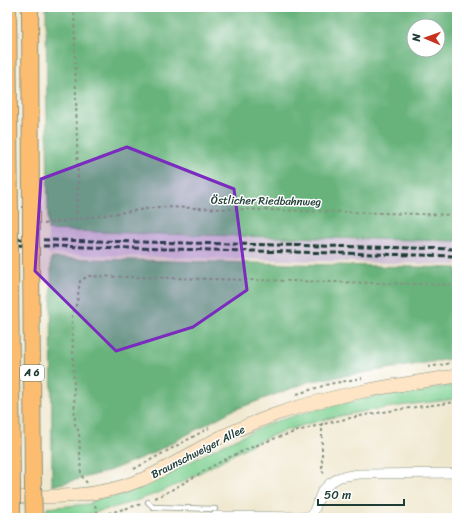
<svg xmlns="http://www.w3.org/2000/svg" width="464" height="525" font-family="Sriracha,sans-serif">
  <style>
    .industrial { fill: #ccbed3 }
    .green { fill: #7fd192; stroke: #4f8763 }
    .forest { fill: #67b37c; stroke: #437858; fill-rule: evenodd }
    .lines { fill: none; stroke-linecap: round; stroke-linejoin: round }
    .lane-casing { stroke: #879280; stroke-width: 6 }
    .street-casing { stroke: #879280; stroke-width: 10 }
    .secondary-casing { stroke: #879280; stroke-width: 14 }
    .highway-casing { stroke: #879280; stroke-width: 18 }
    .path { stroke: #879280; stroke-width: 2; stroke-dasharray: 3 3; stroke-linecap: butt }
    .lane { stroke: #fff; stroke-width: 4.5 }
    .street { stroke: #fff; stroke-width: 9 }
    .secondary { stroke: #fee5c5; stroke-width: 13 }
    .highway { stroke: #fcbd6f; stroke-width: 16 }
    .rail { stroke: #1f3d34; stroke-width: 3; stroke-dasharray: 6 3; stroke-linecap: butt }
    .highway-bridge-casing { stroke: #879280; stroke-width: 18; stroke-linecap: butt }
    .highway-bridge { stroke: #fcbd6f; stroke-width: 16 }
    .marked { fill: #7b2cbf; fill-opacity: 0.2; stroke: #7b2cbf; stroke-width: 3; stroke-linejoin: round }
    .labels { text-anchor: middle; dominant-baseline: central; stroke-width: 3; stroke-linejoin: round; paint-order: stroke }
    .shield { fill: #fff; stroke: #627771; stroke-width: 1 }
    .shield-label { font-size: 10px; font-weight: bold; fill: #1f3d34 }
    .street-label { font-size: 11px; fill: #1f3d34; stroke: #fff }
  </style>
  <rect width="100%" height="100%" fill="#fff"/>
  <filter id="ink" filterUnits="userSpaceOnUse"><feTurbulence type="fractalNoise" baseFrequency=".025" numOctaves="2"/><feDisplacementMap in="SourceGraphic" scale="8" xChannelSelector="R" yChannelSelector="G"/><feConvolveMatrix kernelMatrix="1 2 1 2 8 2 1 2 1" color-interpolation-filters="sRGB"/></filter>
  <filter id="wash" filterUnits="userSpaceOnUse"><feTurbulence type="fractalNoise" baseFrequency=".012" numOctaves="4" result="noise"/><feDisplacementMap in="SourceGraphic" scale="16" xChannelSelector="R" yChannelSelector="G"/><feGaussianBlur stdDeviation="0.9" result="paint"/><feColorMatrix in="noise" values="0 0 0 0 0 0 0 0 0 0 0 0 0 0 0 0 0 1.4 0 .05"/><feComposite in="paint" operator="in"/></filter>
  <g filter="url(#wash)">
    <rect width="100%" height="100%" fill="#efe7cd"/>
    <!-- industrial -->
    <polygon class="industrial" points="48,230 154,234 457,241 457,265 48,254"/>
    <!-- green -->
    <path class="green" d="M457,385v14c-61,7 -123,14 -181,35 -35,13 -66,35 -100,51 -29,14 -60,22 -91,30l-1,3h-38l1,-10 42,-4 8,-5 20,-3 24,-8 83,-44 50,-22 46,-14 65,-14z"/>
    <!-- forest -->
    <g class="forest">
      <path d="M46,7h411v234l-303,-7 -106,-4zM414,26h24v24h-24z"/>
      <polygon points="51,258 457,268 457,358 311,381 231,411 153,453 106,472 52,486"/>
    </g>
  </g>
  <g filter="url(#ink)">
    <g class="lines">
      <!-- lane casing -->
      <g class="lane-casing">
        <polyline id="lane" points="148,502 153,507 215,509"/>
      </g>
      <!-- street casing -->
      <g class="street-casing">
        <g id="street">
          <polyline points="215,516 311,517"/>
          <polyline points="311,518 322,491 330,483 340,477 359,474 457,473"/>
        </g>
      </g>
      <!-- secondary casing -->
      <g class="secondary-casing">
        <path id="secondary" d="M7,497c45,0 89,1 131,-16 29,-11 55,-30 83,-44 17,-8 35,-15 53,-22 59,-21 121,-30 183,-39"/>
      </g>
      <!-- highway casing -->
      <g class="highway-casing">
        <g id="highway">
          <polyline points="8,7 10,214"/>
          <polyline points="30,7 31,214"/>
          <polyline points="31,258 33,487"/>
          <polyline points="10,259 12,487"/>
        </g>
      </g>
      <!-- path -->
      <g class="path">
        <polyline points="74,7 78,186 76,220"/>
        <polyline points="44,224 159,207 457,215"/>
        <polyline points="428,367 457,362"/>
        <polyline points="297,394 329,384 362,378"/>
        <polyline points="322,423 322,470 325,475"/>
        <polyline points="134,469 209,428"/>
        <polyline points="87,483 81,475 79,432 75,424 72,317 77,302 80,281 88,276 457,285"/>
        <path d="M155,498c27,-12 51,-30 77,-42 72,-34 148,-45 225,-54"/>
        <polyline points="95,505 98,515"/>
        <polyline points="91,518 142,504"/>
      </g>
      <!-- lane -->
      <use href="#lane" class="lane"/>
      <!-- street -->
      <use href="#street" class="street"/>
      <!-- secondary -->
      <use href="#secondary" class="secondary"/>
      <!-- highway -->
      <use href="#highway" class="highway"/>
      <!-- rail -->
      <g class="rail">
        <polyline points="7,239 457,249"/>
        <polyline points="7,245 457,256"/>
      </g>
      <!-- highway-bridge casing -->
      <g class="highway-bridge-casing">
        <g id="highway-bridge">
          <polyline points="10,214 10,259"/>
          <polyline points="31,258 31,214"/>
          <polyline points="12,487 12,518"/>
          <polyline points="33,487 34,518"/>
        </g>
      </g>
      <!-- highway-bridge -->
      <use href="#highway-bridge" class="highway-bridge"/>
    </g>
  </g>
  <!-- marked area -->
  <path class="marked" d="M127,147l107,42 13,101 -54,37 -77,24 -81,-80 6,-92z"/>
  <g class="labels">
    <!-- shield labels -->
    <rect class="shield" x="20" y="365" width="24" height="16" rx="3"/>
    <g class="shield-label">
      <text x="32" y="373">A 6</text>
    </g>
    <!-- street labels -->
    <g class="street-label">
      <text transform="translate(266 201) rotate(1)">Östlicher Riedbahnweg</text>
      <text transform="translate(198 452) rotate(-27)">Braunschweiger Allee</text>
    </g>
  </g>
  <!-- margin -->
  <rect width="464" height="525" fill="none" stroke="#fff" stroke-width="24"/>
  <!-- north arrow -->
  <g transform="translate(426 38) rotate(272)"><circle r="19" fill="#ffffff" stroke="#a5b1ae"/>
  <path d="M0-3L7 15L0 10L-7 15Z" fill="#c8321e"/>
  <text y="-6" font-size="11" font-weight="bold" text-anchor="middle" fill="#1f3d34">N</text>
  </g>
  <!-- scale -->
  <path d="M318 499v6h86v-6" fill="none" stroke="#1f3d34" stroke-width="2"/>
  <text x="324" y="499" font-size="12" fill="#1f3d34" stroke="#ffffff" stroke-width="3" paint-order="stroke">50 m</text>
</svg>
